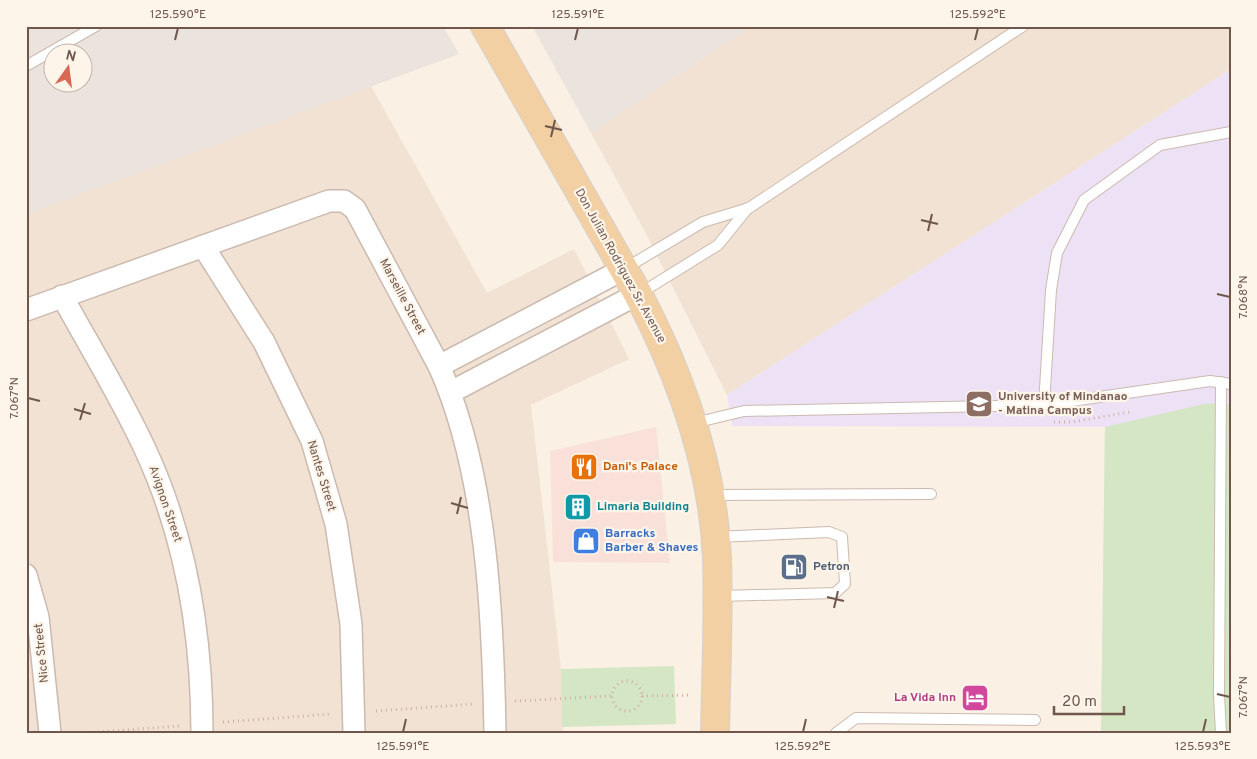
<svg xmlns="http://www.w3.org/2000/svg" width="1257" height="759" font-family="Overpass,sans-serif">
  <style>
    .residential { fill: #f1e2d3 }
    .commercial { fill: #f9e1d9 }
    .industrial { fill: #eae3de; fill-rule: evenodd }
    .education { fill: #ede1f6 }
    .green { fill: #d4e6c4 }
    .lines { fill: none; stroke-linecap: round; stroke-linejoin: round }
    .service-casing { stroke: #ccbaaf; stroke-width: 12 }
    .minor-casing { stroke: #ccbaaf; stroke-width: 24 }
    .primary-casing { stroke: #d7d0cd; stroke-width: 30 }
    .path { stroke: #d1b1a2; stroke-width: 3; stroke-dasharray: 1 4; stroke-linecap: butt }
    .service { stroke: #fff; stroke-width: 10 }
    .minor { stroke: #fff; stroke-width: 21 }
    .primary { stroke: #f2d0a3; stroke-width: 28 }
    .ticks { fill: none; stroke: #70574c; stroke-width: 2 }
    .labels { text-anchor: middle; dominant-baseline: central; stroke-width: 4.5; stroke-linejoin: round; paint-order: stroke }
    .street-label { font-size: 12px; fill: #70574c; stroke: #fdf4ea }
    .education-label { font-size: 12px; font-weight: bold; fill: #785e54; stroke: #fdf4ea; text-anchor: start }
    .food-label { font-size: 12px; font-weight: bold; fill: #c56008; stroke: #fdf4ea; text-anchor: start }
    .culture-label { font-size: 12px; font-weight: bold; fill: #0d838f; stroke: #fdf4ea; text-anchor: start }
    .shop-label { font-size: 12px; font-weight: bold; fill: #366cbe; stroke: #fdf4ea; text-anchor: start }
    .service-label { font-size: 12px; font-weight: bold; fill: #4e5e75; stroke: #fdf4ea; text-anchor: start }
    .hotel-label { font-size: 12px; font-weight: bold; fill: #b23c85; stroke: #fdf4ea; text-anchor: end }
    .neatline { fill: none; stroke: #70574c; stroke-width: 2 }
    .ticks-label { font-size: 12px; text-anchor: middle; fill: #70574c }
  </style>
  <rect width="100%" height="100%" fill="#faf0e4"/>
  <!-- residential -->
  <g class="residential">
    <polygon points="751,26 1231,26 1231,69 727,395 644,230 591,133"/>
    <polygon points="371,86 487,293 574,249 629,359 531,405 561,669 563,733 26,733 26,214"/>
  </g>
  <!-- commercial -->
  <polygon class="commercial" points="656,427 670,563 553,562 550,451"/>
  <!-- industrial -->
  <g class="industrial">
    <path d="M26,26h417l16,28 -433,160zM52,52h30v30h-30z"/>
    <polygon points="532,26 751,26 591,133"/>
  </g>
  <!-- education -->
  <polygon class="education" points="1231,69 1231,733 1101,733 1105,427 732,426 727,395"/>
  <!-- green -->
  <g class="green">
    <polygon points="1222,403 1231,405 1231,733 1101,733 1105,427 1204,404"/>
    <polygon points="674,666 676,724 562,727 561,669"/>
  </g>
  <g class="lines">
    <!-- service casing -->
    <g class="service-casing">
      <g id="service">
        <polyline points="26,66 96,26"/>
        <polyline points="624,269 703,222 749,208 1023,26"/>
        <polyline points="639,294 718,245 748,208"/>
        <polyline points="1221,382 1219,695 1221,733"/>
        <polyline points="1044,405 1051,290 1057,253 1084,200 1160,145 1231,132"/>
        <polyline points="694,423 744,411 1044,405 1210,381 1231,384"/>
        <polyline points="712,495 931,494"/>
        <polyline points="716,537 829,532 842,537 845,584 835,593 720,596"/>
        <polyline points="836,733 856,718 1035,720"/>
      </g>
    </g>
    <!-- minor casing -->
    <g class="minor-casing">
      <g id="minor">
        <polyline points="203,246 264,342 312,441 336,524 351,624 354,733"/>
        <path d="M62,296c28,51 59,101 83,153 41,88 57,187 57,284"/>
        <path d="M26,310l303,-109h15l11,8 84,157c48,107 54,250 56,367"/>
        <polyline points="439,366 624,269"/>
        <polyline points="451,392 638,294"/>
        <polyline points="26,575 38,617 50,733"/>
      </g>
    </g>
    <!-- primary casing -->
    <g class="primary-casing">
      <path id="primary" d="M485,26l153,268c43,82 75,170 79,264 2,58 -1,117 -2,175"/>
    </g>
    <!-- path -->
    <g class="path">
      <polyline points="1054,422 1072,422 1130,412"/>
      <circle cx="627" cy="696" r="15"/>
      <polyline points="642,696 692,695"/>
      <polyline points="515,701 611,696"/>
      <polyline points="376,711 474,704"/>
      <polyline points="223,722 332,714"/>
      <polyline points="83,733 180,726"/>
    </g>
    <!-- service -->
    <use href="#service" class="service"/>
    <!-- minor -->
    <use href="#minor" class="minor"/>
    <!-- primary -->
    <use href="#primary" class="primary"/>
  </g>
  <!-- ticks -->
  <path class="ticks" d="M175,40l3,-12M575,40l3,-12M975,40l3,-12M545,126l17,4M551,137l4,-17M921,220l17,4M928,231l4,-17M1217,294l13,3M28,398l12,3M74,409l17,5M80,420l5,-17M451,503l17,5M457,514l4,-17M827,597l17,4M834,608l4,-17M1217,694l13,3M403,732l3,-13M803,732l3,-13M1203,732l3,-13"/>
  <!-- icons -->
  <defs>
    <g id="university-square" transform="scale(1.4375)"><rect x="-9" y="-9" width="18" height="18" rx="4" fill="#8d6e63" stroke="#fdf4ea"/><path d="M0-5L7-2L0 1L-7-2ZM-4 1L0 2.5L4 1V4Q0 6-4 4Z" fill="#fff"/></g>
    <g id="restaurant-square" transform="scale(1.4375)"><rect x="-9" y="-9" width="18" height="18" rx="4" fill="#e8710a" stroke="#fdf4ea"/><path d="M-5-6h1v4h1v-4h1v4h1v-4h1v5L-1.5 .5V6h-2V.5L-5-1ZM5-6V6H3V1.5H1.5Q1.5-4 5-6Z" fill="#fff"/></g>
    <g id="building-square" transform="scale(1.4375)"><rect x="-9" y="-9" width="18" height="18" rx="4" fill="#0f9aa8" stroke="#fdf4ea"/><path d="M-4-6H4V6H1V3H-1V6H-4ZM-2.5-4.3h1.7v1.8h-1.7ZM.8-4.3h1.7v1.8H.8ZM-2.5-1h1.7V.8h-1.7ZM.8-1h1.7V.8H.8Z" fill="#fff"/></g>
    <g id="shop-square" transform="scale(1.4375)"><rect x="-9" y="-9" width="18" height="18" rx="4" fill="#3f7fe0" stroke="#fdf4ea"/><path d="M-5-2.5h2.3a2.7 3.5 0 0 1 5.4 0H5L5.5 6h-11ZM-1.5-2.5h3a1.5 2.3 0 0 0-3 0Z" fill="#fff"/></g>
    <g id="fuel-square" transform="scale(1.4375)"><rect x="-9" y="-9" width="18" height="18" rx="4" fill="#5c6f8a" stroke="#fdf4ea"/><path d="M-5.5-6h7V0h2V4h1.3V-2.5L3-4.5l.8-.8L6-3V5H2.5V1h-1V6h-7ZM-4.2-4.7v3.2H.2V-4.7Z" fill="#fff"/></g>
    <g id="hotel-square" transform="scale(1.4375)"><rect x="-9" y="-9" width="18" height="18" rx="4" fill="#d1479c" stroke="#fdf4ea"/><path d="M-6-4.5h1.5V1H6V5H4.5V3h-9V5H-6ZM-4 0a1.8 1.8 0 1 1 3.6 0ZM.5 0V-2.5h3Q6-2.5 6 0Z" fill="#fff"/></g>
  </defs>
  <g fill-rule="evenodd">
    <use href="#university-square" x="979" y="404"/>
    <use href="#restaurant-square" x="584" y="467"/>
    <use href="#building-square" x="578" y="507"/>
    <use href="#shop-square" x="586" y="541"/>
    <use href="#fuel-square" x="794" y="567"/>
    <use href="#hotel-square" x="975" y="698"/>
  </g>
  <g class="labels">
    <!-- street labels -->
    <g class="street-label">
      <text transform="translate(620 266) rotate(61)">Don Julian Rodriguez Sr. Avenue</text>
      <text transform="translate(402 297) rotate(62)">Marseille Street</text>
      <text transform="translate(321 476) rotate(73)">Nantes Street</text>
      <text transform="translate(165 504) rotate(71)">Avignon Street</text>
      <text transform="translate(42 653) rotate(-96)">Nice Street</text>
    </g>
    <!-- education labels -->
    <g class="education-label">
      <text x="998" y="397">University of Mindanao<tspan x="998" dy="14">- Matina Campus</tspan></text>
    </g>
    <!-- food labels -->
    <g class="food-label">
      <text x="603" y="467">Dani's Palace</text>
    </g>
    <!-- culture labels -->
    <g class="culture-label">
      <text x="597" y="507">Limaria Building</text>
    </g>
    <!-- shop labels -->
    <g class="shop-label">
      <text x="605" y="534">Barracks<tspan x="605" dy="14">Barber &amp; Shaves</tspan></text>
    </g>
    <!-- service labels -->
    <g class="service-label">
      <text x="813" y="567">Petron</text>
    </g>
    <!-- hotel labels -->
    <g class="hotel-label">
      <text x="956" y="698">La Vida Inn</text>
    </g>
  </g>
  <!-- border -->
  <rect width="1257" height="759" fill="none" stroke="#fdf4ea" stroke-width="55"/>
  <!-- north arrow -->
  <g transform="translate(68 68) rotate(14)"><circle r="24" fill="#fdf4ea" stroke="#c5b5ab"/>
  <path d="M0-4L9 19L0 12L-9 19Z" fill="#d86a55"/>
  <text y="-8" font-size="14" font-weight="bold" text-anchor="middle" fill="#70574c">N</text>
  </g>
  <!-- scale -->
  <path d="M1054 706v8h70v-8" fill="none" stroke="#70574c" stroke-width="2.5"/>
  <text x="1062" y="706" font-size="15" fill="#70574c" stroke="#fdf4ea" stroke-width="4" paint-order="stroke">20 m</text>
  <rect x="28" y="28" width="1202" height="704" class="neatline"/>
  <g class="ticks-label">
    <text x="178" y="18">125.590°E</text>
    <text x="578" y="18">125.591°E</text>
    <text x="978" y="18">125.592°E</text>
    <text transform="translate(1243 297) rotate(-90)" y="4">7.068°N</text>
    <text transform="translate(14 398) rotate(-90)" y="4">7.067°N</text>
    <text transform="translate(1243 697) rotate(-90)" y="4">7.067°N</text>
    <text x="403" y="750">125.591°E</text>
    <text x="803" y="750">125.592°E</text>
    <text x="1203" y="750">125.593°E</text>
  </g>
</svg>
